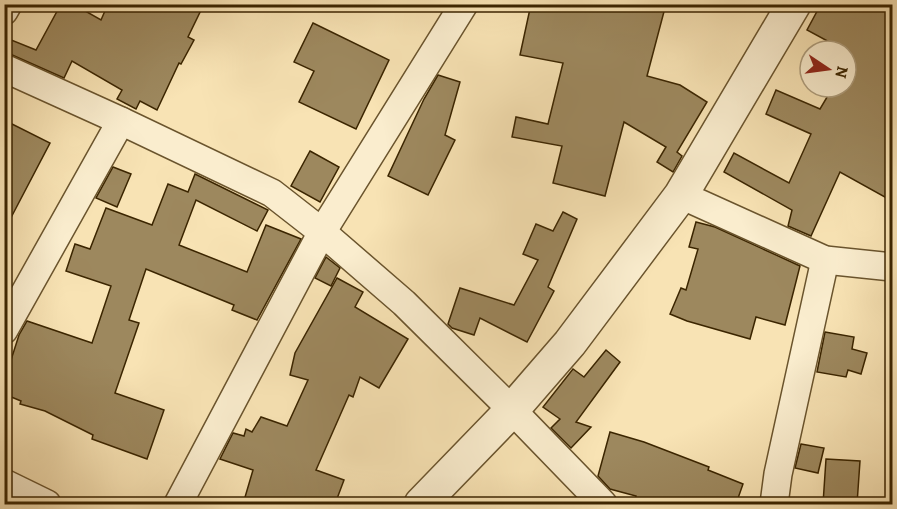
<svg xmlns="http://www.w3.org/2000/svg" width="897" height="509" font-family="Alegreya,serif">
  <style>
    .building { fill: #9d885e; stroke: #3b2500; stroke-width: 1.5 }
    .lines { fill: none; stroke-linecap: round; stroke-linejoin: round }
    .minor-casing { stroke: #6a542d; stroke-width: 30 }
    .tertiary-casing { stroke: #6a542d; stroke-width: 36 }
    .minor { stroke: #faedce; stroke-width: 27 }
    .tertiary { stroke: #faedce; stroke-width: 33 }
  </style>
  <rect width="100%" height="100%" fill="#f8e3b4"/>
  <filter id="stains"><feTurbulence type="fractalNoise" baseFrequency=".00333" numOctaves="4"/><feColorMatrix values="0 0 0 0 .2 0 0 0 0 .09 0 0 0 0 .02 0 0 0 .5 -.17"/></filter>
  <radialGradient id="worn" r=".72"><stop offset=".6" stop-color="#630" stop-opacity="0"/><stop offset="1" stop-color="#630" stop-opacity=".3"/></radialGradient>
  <!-- building -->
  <g class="building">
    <polygon points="61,4 73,4 101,20 108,4 204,4 188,37 194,40 181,64 179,63 157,110 140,101 136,109 117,99 122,90 72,61 64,78 10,54 4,53 4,37 36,50"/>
    <polygon points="531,4 666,4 647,76 680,85 707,102 677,152 682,156 673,172 657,162 666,147 624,122 605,196 553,183 562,146 512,137 516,117 548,124 563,63 520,55"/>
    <polygon points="821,4 892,4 892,201 840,172 811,236 788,226 792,210 724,172 734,153 789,183 811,134 766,114 776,90 820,109 833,87 846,87 846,51 807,30"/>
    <polygon points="313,23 389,60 356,129 299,102 314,71 294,62"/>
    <polygon points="438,75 460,82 445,135 455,140 428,195 388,176 424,99"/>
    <polygon points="4,120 50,143 4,231"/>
    <polygon points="310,151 339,167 320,202 291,186"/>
    <polygon points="113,167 131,174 117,207 96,198"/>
    <polygon points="195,174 268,210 257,231 196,200 179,245 247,272 266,225 301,239 257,320 232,310 234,305 146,269 129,320 139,323 115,393 164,410 147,459 92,439 93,435 45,411 20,404 21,401 4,394 4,357 11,360 19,335 27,321 92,343 111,286 66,271 75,244 90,249 106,208 152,225 168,184 188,192"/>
    <polygon points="563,212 577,219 548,287 554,291 527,342 480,318 474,335 452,328 448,324 460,288 514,305 538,260 523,254 536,224 553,231"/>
    <polygon points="696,222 715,227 800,266 785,325 756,317 750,339 687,321 670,314 681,288 686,290 698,249 689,247"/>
    <polygon points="326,257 340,268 331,286 315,278"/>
    <polygon points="337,278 363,292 355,307 408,339 379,388 360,377 353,397 349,395 316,470 344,480 335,504 243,504 253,470 220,459 233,433 244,436 246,429 252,432 261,417 287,426 308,380 290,375 295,353"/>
    <polygon points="825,332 854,337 852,349 867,353 861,374 848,370 846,377 817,372"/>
    <polygon points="606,350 620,362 576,422 591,427 571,448 551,428 560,419 543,407 573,369 584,377"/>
    <polygon points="610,432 644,442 709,467 708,470 743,484 736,504 634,504 636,496 610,489 598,476"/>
    <polygon points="801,444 824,448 818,473 795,468"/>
    <polygon points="826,459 860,461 857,504 823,504"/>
  </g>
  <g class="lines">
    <!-- minor casing -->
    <g class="minor-casing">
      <g id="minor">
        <polyline points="4,11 8,4"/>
        <polyline points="4,68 121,121 272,193 322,232 404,303 512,410 603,504"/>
        <polyline points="681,195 825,260 892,267"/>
        <polyline points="4,330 121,121"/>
        <polyline points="4,483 47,504"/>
        <polyline points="178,504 322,232 464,4"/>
        <polyline points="774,504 778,474 825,260"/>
      </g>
    </g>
    <!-- tertiary casing -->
    <g class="tertiary-casing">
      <polyline id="tertiary" points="421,504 512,410 570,343 681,195 794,4"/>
    </g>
    <!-- minor -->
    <use href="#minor" class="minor"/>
    <!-- tertiary -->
    <use href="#tertiary" class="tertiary"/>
  </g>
  <!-- margin -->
  <rect width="897" height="509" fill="none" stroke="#f8e3b4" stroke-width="24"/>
  <rect x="6" y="6" width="885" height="497" fill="none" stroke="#3b2500" stroke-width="3"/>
  <rect x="12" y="12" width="873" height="485" fill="none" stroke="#3b2500" stroke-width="1.5"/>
  <!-- north arrow -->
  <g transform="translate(828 69) rotate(103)"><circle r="28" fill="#faedce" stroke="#ae9d7c" stroke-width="1.5"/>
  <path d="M0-4.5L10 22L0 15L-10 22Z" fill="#8f2418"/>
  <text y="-9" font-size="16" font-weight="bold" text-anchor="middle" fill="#3b2500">N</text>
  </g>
  <rect width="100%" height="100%" filter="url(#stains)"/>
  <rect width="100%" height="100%" fill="url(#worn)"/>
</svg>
